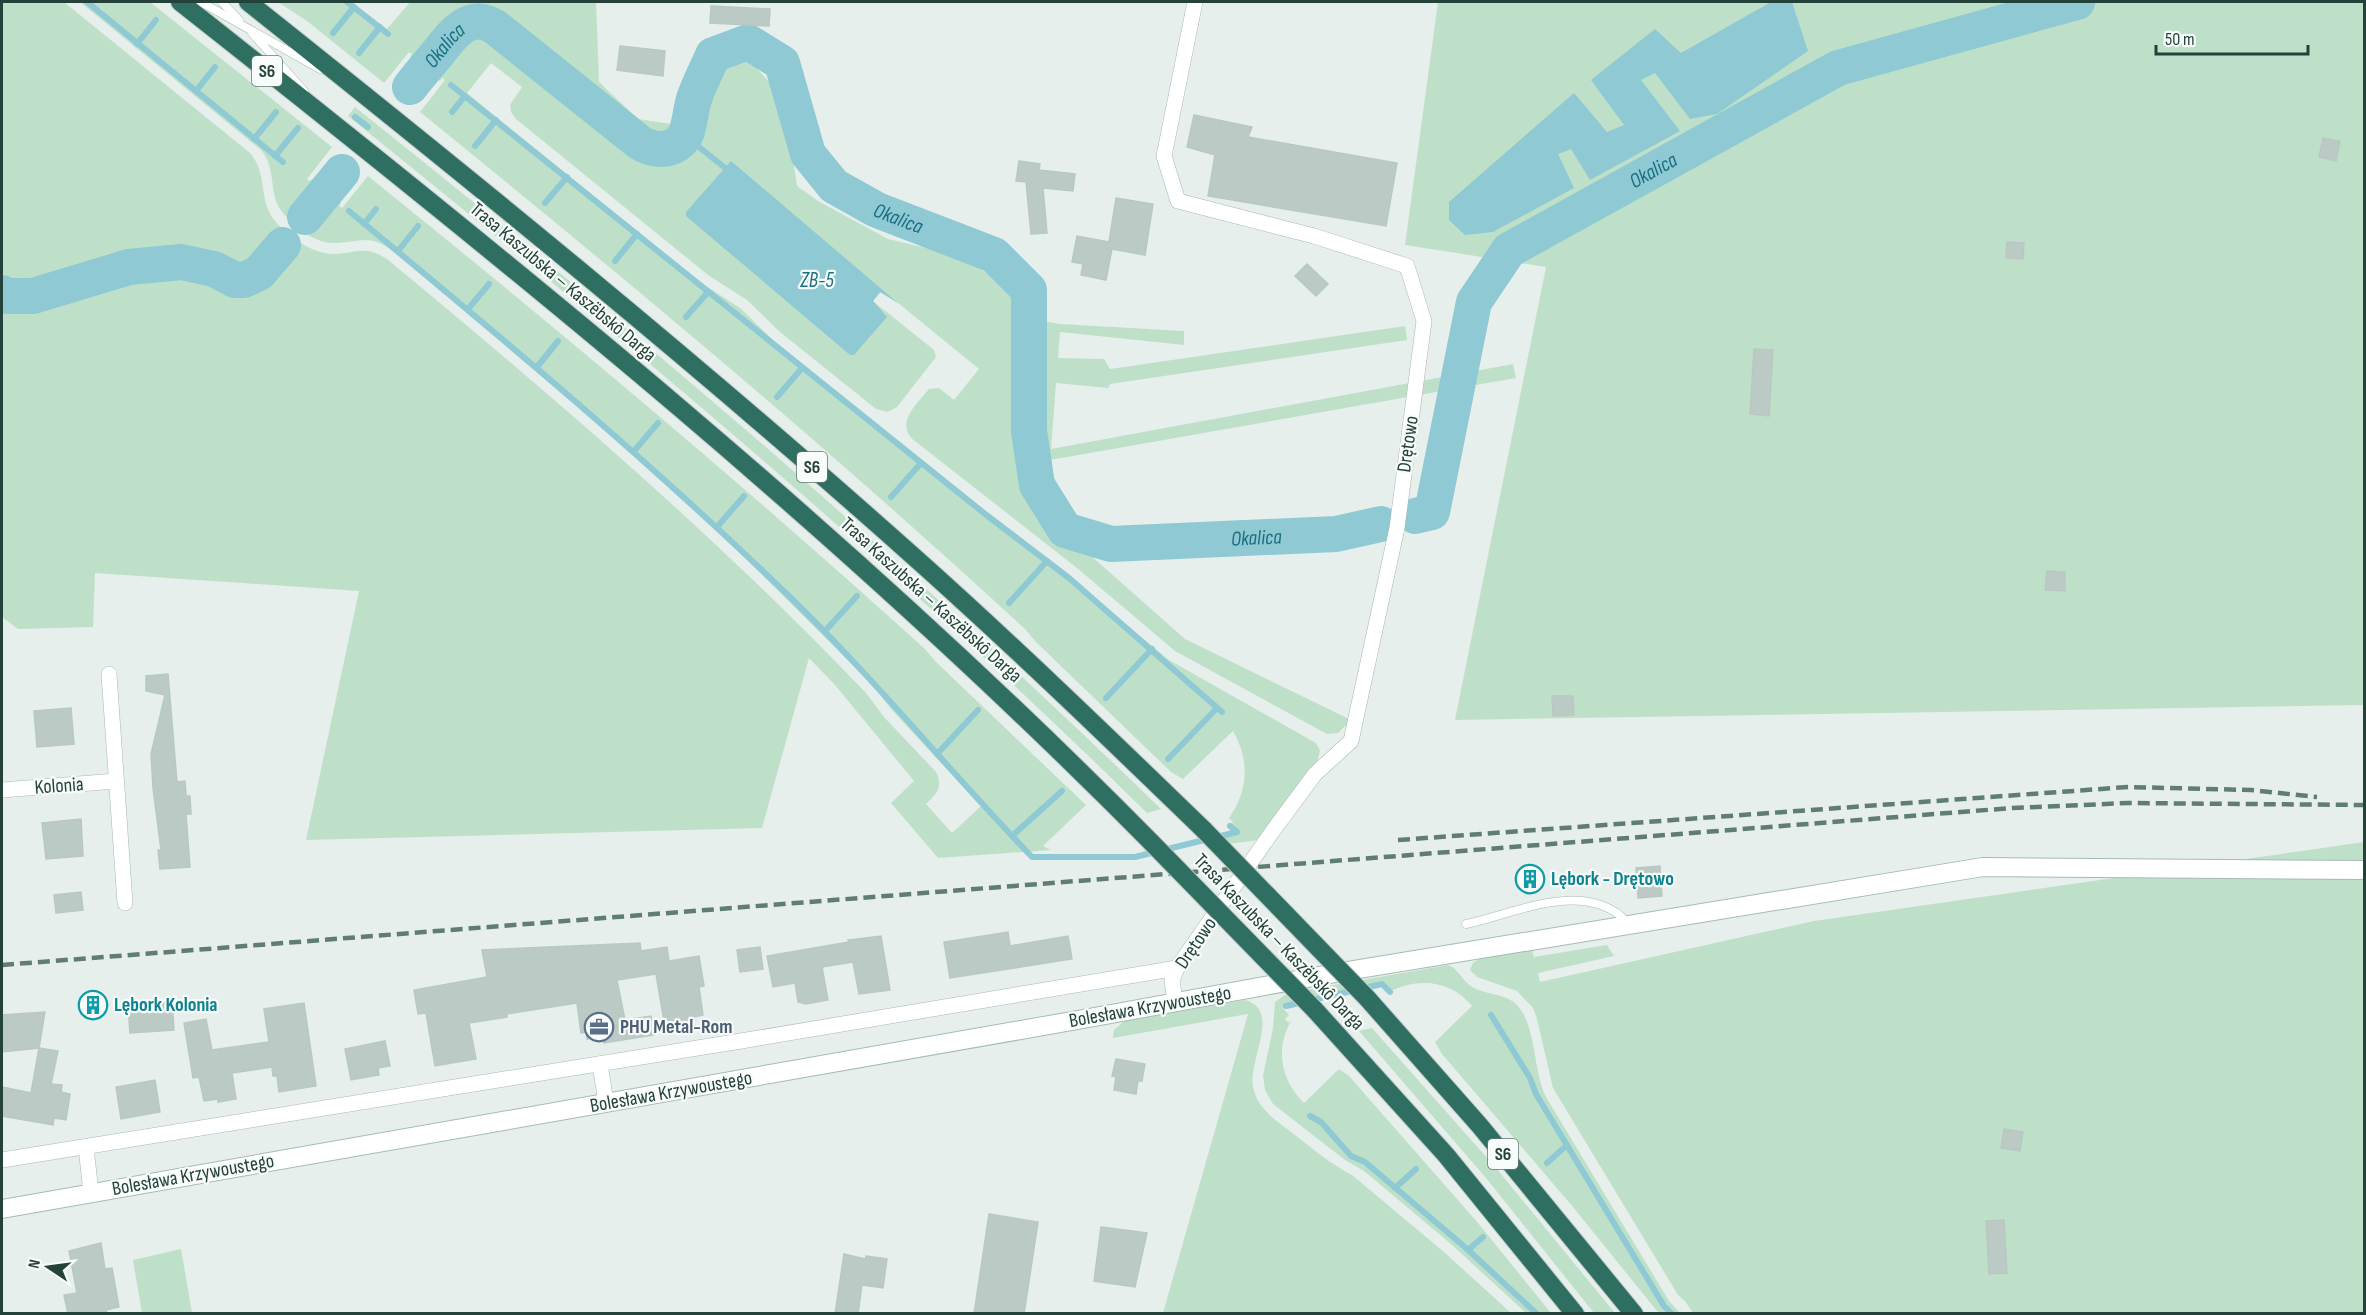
<svg xmlns="http://www.w3.org/2000/svg" width="2366" height="1315" font-family="'Sofia Sans Condensed',sans-serif">
  <style>
    .green { fill: #bfe0c8 }
    .water { fill: #8ec9d4 }
    .lines { fill: none; stroke-linecap: round; stroke-linejoin: round }
    .stream { stroke: #8ec9d4; stroke-width: 6 }
    .river { stroke: #8ec9d4; stroke-width: 36 }
    .building { fill: #bbcac4; stroke: #b8c9c2; stroke-width: 1.5 }
    .service-casing { stroke: #a8b8b2; stroke-width: 9 }
    .minor-casing { stroke: #a8b8b2; stroke-width: 16 }
    .secondary-casing { stroke: #a4bbb3; stroke-width: 20 }
    .motorway-casing { stroke: #c2cac8; stroke-width: 20 }
    .service { stroke: #fff; stroke-width: 8 }
    .minor { stroke: #fff; stroke-width: 15 }
    .secondary { stroke: #fff; stroke-width: 18 }
    .motorway { stroke: #2f6f62; stroke-width: 18 }
    .rail { stroke: #5f7d75; stroke-width: 4.5; stroke-dasharray: 12 6; stroke-linecap: butt }
    .motorway-bridge-casing { stroke: #c2cac8; stroke-width: 20; stroke-linecap: butt }
    .motorway-bridge { stroke: #2f6f62; stroke-width: 18 }
    .labels { text-anchor: middle; dominant-baseline: central; stroke-width: 4.5; stroke-linejoin: round; paint-order: stroke }
    .shield { fill: #f7fbf9; stroke: #637a73; stroke-width: 1.5 }
    .shield-label { font-size: 18px; font-weight: bold; fill: #24423a }
    .street-label { font-size: 20px; fill: #24423a; stroke: #f7fbf9 }
    .culture-label { font-size: 20px; font-weight: bold; fill: #0d838f; stroke: #f7fbf9; text-anchor: start }
    .service-label { font-size: 20px; font-weight: bold; fill: #4e5e75; stroke: #f7fbf9; text-anchor: start }
    .water-label { font-size: 21px; font-style: italic; fill: #1c6f80; stroke: #f7fbf9 }
  </style>
  <rect width="100%" height="100%" fill="#e6efeb"/>
  <!-- green -->
  <g class="green">
    <path d="M3,2h61l186,151c18,20 8,48 25,68 14,16 37,33 59,33 22,-1 31,-9 53,5 166,137 330,278 479,434l18,24 52,55c8,15 0,22 -10,32l26,29 29,-27 -91,-98 -19,-25 -142,-141 -142,-128 -193,-162c-26,-20 -34,-9 -61,-9 -19,0 -38,-16 -50,-30 -16,-18 -5,-43 -22,-63l-181,-148h70l182,145 -25,32 3,2 2,-2 7,6 13,-15 9,3 5,8 -13,16 8,6 -2,3 3,2 26,-32c190,153 376,309 557,473l10,12 151,144 -43,41 8,4 -113,8 -47,-55 23,-22 -79,-96 -26,-27 -47,170 -456,12 53,-249 -264,-18 -2,54 -75,2 -16,-12v-614z"/>
    <path d="M278,2h74l35,27 23,-27h186l3,80 39,37 40,6 7,-12 9,5 12,-24 25,-38 23,9 30,34 13,87 21,15 70,38 72,17 52,32 13,30 35,6 124,7v14l-124,-13 -2,26 46,1 6,10 295,-43 2,14 -297,44 -2,4 -52,-5 -5,66 462,-85 3,14 -466,82 -1,15 -15,-2 5,10 31,26 2,30 113,100 166,81 -13,13 -11,1 -152,-83 -98,-83 -166,-130c-14,-18 7,-35 18,-49l10,-1 15,12 25,-31 -81,-66 -17,-11 -8,9 61,49 2,7 -39,50 -9,5 -12,-3 -96,-77 -33,-32 -39,-25 -192,-156 -5,-7 -1,-7 12,-18 -31,-24 -24,30 233,189 40,26 35,34 216,173 79,61 14,13 85,71 147,83 4,7 -3,14 -57,76 -25,3 -51,1 50,-12 -4,-6 3,-4 -4,-4 -3,4c22,-28 25,-60 7,-91l-50,48 -12,-7 -135,-130 -11,-13c-195,-180 -399,-350 -605,-517l25,-32 -3,-2 -2,3 -8,-7 -12,15 -10,-2 -4,-9 13,-15 -9,-6 2,-3 -3,-2 -25,31 -77,-62z"/>
    <polygon points="1438,2 2364,2 2364,705 1455,720 1546,267 1405,245"/>
    <path d="M355,107c279,222 550,453 806,702l-14,4c-251,-248 -524,-475 -799,-697z"/>
    <polygon points="2364,842 2364,1313 1693,1313 1685,1301 1678,1295 1553,1088 1537,1019 1533,1008 1517,991 1477,977 1470,970 1473,963 1479,959 1532,950 1534,957 1607,945 1614,956 1538,973 1540,982 1814,921"/>
    <path d="M1448,965c11,4 14,16 24,22 12,7 28,6 40,14 25,16 20,69 34,96l123,204 11,12h-19l-4,-2 -84,-104 -131,-153 -7,-12 37,-36c-21,-26 -54,-29 -83,-14l-7,-7 -99,23 6,7 -4,4 4,4 3,-4c-17,29 -12,60 12,84l35,-34 10,7 129,147 73,90h-25l-75,-69 -87,-73 -19,-11 -72,-56 -8,-14 -2,-14 10,-48 2,-26 13,-9z"/>
    <path d="M1245,1000c37,10 3,60 8,87 2,9 6,17 13,24 8,9 19,16 29,24 18,14 36,29 57,40l92,77 67,61h-348l85,-299 -135,24 1,-8 10,-9z"/>
    <polygon points="1372,1028 1496,1168 1615,1313 1594,1313 1486,1178 1359,1031"/>
    <polygon points="181,1249 192,1313 142,1313 133,1260"/>
  </g>
  <!-- water -->
  <g class="water">
    <polygon points="1771,2 1792,2 1808,51 1717,114 1690,119 1655,73 1641,80 1680,131 1590,180 1571,149 1558,154 1574,188 1493,232 1465,235 1449,220 1449,202 1574,93 1607,132 1624,125 1591,80 1655,29 1681,53"/>
    <polygon points="731,161 898,303 880,292 873,301 887,317 854,355 850,355 686,216 686,212"/>
  </g>
  <g class="lines">
    <!-- stream -->
    <g class="stream">
      <polyline points="87,2 283,162"/>
      <polyline points="347,2 388,34"/>
      <polyline points="333,33 354,7"/>
      <polyline points="137,44 156,20"/>
      <polyline points="359,53 380,27"/>
      <polyline points="451,85 985,514 1069,578 1222,712"/>
      <polyline points="196,91 215,67"/>
      <polyline points="452,112 465,96"/>
      <polyline points="355,117 368,127"/>
      <polyline points="684,135 724,167"/>
      <polyline points="254,139 276,112"/>
      <polyline points="475,146 496,120"/>
      <polyline points="275,156 298,128"/>
      <polyline points="545,203 567,177"/>
      <path d="M349,211c153,127 306,254 448,393 82,80 155,170 235,253h103l102,-25 -7,-6"/>
      <polyline points="364,224 376,209"/>
      <polyline points="398,251 418,226"/>
      <polyline points="615,261 637,234"/>
      <polyline points="468,309 489,284"/>
      <polyline points="686,317 708,292"/>
      <polyline points="537,367 558,341"/>
      <polyline points="777,397 802,368"/>
      <polyline points="634,451 658,423"/>
      <polyline points="891,497 921,463"/>
      <polyline points="717,527 744,496"/>
      <polyline points="1009,603 1047,561"/>
      <polyline points="825,631 857,596"/>
      <polyline points="1106,698 1152,649"/>
      <polyline points="937,754 978,710"/>
      <polyline points="1168,759 1217,708"/>
      <polyline points="1012,836 1062,791"/>
      <polyline points="1286,1006 1382,984 1390,992"/>
      <polyline points="1491,1015 1530,1078 1536,1094 1664,1306 1672,1314"/>
      <polyline points="1310,1116 1321,1122 1351,1156 1365,1162 1466,1248 1537,1314"/>
      <polyline points="1547,1163 1567,1145"/>
      <polyline points="1395,1188 1416,1169"/>
      <polyline points="1468,1250 1483,1237"/>
    </g>
    <!-- river -->
    <g class="river">
      <path id="s1" d="M410,87c9,-12 19,-23 28,-34 15,-19 31,-42 57,-26l144,115c16,11 40,10 48,-11 3,-10 4,-22 7,-32 5,-15 13,-30 19,-44l35,-13 34,21 26,91 26,32 43,24 117,45 35,35v141l8,54 28,45 46,14 225,-10 45,-10"/>
      <polyline points="305,217 342,172"/>
      <polyline points="2,293 7,296 33,296 129,267 181,262 214,269 235,280 244,280 259,273 283,245"/>
      <path id="s2" d="M1415,516l17,-4 42,-210 35,-52 329,-182 239,-66"/>
    </g>
  </g>
  <!-- building -->
  <g class="building">
    <polygon points="711,6 770,9 769,26 710,23"/>
    <polygon points="620,46 665,51 663,76 617,70"/>
    <polygon points="1194,115 1252,127 1248,137 1397,163 1386,226 1208,196 1215,155 1187,147"/>
    <polygon points="2323,138 2340,141 2336,161 2319,157"/>
    <polygon points="1019,161 1040,164 1039,170 1075,174 1073,191 1043,188 1047,233 1031,234 1026,182 1016,181"/>
    <polygon points="1116,198 1153,204 1145,255 1112,249 1106,280 1081,275 1083,264 1072,262 1077,236 1109,242"/>
    <polygon points="2007,242 2024,243 2023,259 2006,258"/>
    <polygon points="1307,264 1328,284 1316,296 1295,276"/>
    <polygon points="1754,349 1773,350 1769,416 1750,414"/>
    <polygon points="2047,571 2065,572 2065,591 2045,590"/>
    <polygon points="168,674 177,782 185,781 186,796 190,796 191,814 186,814 190,867 160,869 158,850 161,850 153,788 151,754 165,695 146,691 146,676"/>
    <polygon points="1552,696 1573,696 1574,715 1553,716"/>
    <polygon points="71,708 74,744 37,747 34,711"/>
    <polygon points="81,819 83,856 46,859 42,823"/>
    <polygon points="1660,866 1662,896 1638,898 1636,868"/>
    <polygon points="1539,868 1540,884 1521,885 1520,869"/>
    <polygon points="81,892 83,910 56,913 54,895"/>
    <polygon points="1008,932 1010,946 1068,936 1072,959 950,978 944,942"/>
    <polygon points="881,936 890,990 859,994 853,962 822,967 828,1000 806,1004 798,1002 795,983 773,987 767,956 849,942 848,940"/>
    <polygon points="640,943 641,951 667,947 669,961 699,956 704,986 699,987 703,1015 690,1018 691,1023 665,1027 656,974 617,980 625,1020 651,1016 654,1035 604,1043 603,1036 587,1039 586,1032 581,1033 577,1003 507,1014 507,1017 469,1023 476,1059 435,1066 426,1013 418,1014 414,990 487,977 482,950"/>
    <polygon points="760,947 763,969 740,972 737,950"/>
    <polygon points="86,996 103,999 100,1015 83,1012"/>
    <polygon points="172,1001 174,1030 130,1033 128,1004"/>
    <polygon points="304,1003 316,1086 279,1092 277,1076 273,1076 272,1067 232,1073 236,1099 218,1102 218,1099 204,1101 199,1077 193,1078 184,1023 206,1019 212,1050 269,1042 264,1009"/>
    <polygon points="45,1012 39,1048 2,1052 2,1015"/>
    <polygon points="385,1041 390,1066 378,1068 379,1075 351,1080 345,1049"/>
    <polygon points="39,1048 58,1051 51,1084 62,1085 61,1092 70,1094 66,1120 54,1118 53,1125 2,1116 2,1087 31,1093"/>
    <polygon points="1116,1059 1145,1064 1142,1081 1138,1081 1136,1094 1114,1090 1116,1077 1112,1076"/>
    <polygon points="155,1080 160,1112 121,1119 116,1087"/>
    <polygon points="2004,1129 2023,1132 2020,1151 2001,1148"/>
    <polygon points="989,1214 1038,1222 1024,1314 974,1314"/>
    <polygon points="2004,1220 2007,1273 1989,1274 1986,1221"/>
    <polygon points="1101,1227 1147,1233 1135,1287 1094,1281"/>
    <polygon points="101,1243 105,1269 112,1268 119,1307 106,1310 107,1314 68,1314 64,1295 77,1293 69,1251"/>
    <polygon points="844,1254 865,1259 866,1256 887,1259 883,1288 862,1285 858,1314 835,1314"/>
  </g>
  <g class="lines">
    <!-- service casing -->
    <g class="service-casing">
      <g id="service">
        <polyline points="201,2 320,69"/>
        <polyline points="222,2 239,20"/>
        <polyline points="252,33 304,91"/>
        <path d="M1466,924c48,-10 112,-43 156,-7l2,10"/>
      </g>
    </g>
    <!-- minor casing -->
    <g class="minor-casing">
      <g id="minor">
        <polyline points="109,674 125,903"/>
        <polyline points="2,790 116,781"/>
        <polyline points="1175,1002 1172,980 1177,968 1272,832 1315,774 1351,741 1397,528 1424,321 1407,266 1314,236 1178,201 1164,156 1195,2"/>
        <polyline points="600,1064 606,1103"/>
        <polyline points="86,1147 91,1193"/>
        <polyline points="2,1160 741,1041 1177,968"/>
      </g>
    </g>
    <!-- secondary casing -->
    <g class="secondary-casing">
      <polyline id="secondary" points="2,1209 1089,1018 1341,972 1983,867 2364,870"/>
    </g>
    <!-- motorway casing -->
    <g class="motorway-casing">
      <g id="motorway">
        <path d="M180,2c336,265 670,535 971,840"/>
        <path d="M248,2c229,182 456,367 674,562 96,86 189,176 282,266"/>
        <polyline points="1367,998 1480,1126 1634,1314"/>
        <polyline points="1315,1010 1446,1155 1575,1314"/>
      </g>
    </g>
    <!-- service -->
    <use href="#service" class="service"/>
    <!-- minor -->
    <use href="#minor" class="minor"/>
    <!-- secondary -->
    <use href="#secondary" class="secondary"/>
    <!-- motorway -->
    <use href="#motorway" class="motorway"/>
    <!-- rail -->
    <g class="rail">
      <polyline points="1398,840 2128,787 2251,790 2317,797"/>
      <polyline points="2,965 2012,808 2128,803 2364,805"/>
    </g>
    <!-- motorway-bridge casing -->
    <g class="motorway-bridge-casing">
      <g id="motorway-bridge">
        <polyline points="1204,830 1367,998"/>
        <polyline points="1151,842 1315,1010"/>
      </g>
    </g>
    <!-- motorway-bridge -->
    <use href="#motorway-bridge" class="motorway-bridge"/>
  </g>
  <!-- icons -->
  <defs>
    <g id="building-ring" transform="scale(1.5)"><circle r="9.5" fill="#f7fbf9" stroke="#0f9aa8" stroke-width="1.5"/><path d="M-4-6H4V6H1V3H-1V6H-4ZM-2.5-4.3h1.7v1.8h-1.7ZM.8-4.3h1.7v1.8H.8ZM-2.5-1h1.7V.8h-1.7ZM.8-1h1.7V.8H.8Z" fill="#0f9aa8"/></g>
    <g id="office-ring" transform="scale(1.5)"><circle r="9.5" fill="#f7fbf9" stroke="#5c6f8a" stroke-width="1.5"/><path d="M-6-3h4V-5.5h4V-3h4V5H-6ZM-1-4.5V-3h2v-1.5ZM-6 0V1H6V0Z" fill="#5c6f8a"/></g>
  </defs>
  <g fill-rule="evenodd">
    <use href="#building-ring" x="1530" y="879"/>
    <use href="#building-ring" x="93" y="1005"/>
    <use href="#office-ring" x="599" y="1027"/>
  </g>
  <g class="labels">
    <!-- shield labels -->
    <g class="shield">
      <rect x="252" y="56" width="30" height="30" rx="4.5"/>
      <rect x="797" y="452" width="30" height="30" rx="4.5"/>
      <rect x="1488" y="1139" width="30" height="30" rx="4.5"/>
    </g>
    <g class="shield-label">
      <text x="267" y="71">S6</text>
      <text x="812" y="467">S6</text>
      <text x="1503" y="1154">S6</text>
    </g>
    <!-- street labels -->
    <g class="street-label">
      <text transform="translate(563 282) rotate(40)">Trasa Kaszubska – Kaszëbskô Darga</text>
      <text transform="translate(1408 444) rotate(-82)">Drętowo</text>
      <text transform="translate(931 600) rotate(42)">Trasa Kaszubska – Kaszëbskô Darga</text>
      <text transform="translate(59 786) rotate(-4)">Kolonia</text>
      <text transform="translate(1279 942) rotate(46)">Trasa Kaszubska – Kaszëbskô Darga</text>
      <text transform="translate(1196 943) rotate(-56)">Drętowo</text>
      <text transform="translate(1150 1007) rotate(-10)">Bolesława Krzywoustego</text>
      <text transform="translate(671 1092) rotate(-10)">Bolesława Krzywoustego</text>
      <text transform="translate(193 1175) rotate(-10)">Bolesława Krzywoustego</text>
    </g>
    <!-- culture labels -->
    <g class="culture-label">
      <text x="1551" y="879">Lębork - Drętowo</text>
      <text x="114" y="1005">Lębork Kolonia</text>
    </g>
    <!-- service labels -->
    <g class="service-label">
      <text x="620" y="1027">PHU Metal-Rom</text>
    </g>
    <!-- water labels -->
    <g class="water-label">
      <text stroke="none"><textPath href="#s1" startOffset="54">Okalica</textPath></text>
      <text stroke="none"><textPath href="#s2" startOffset="459">Okalica</textPath></text>
      <text stroke="none"><textPath href="#s1" startOffset="722">Okalica</textPath></text>
      <text x="817" y="280">ZB-5</text>
      <text stroke="none"><textPath href="#s1" startOffset="1316">Okalica</textPath></text>
    </g>
  </g>
  <!-- border -->
  <rect width="2366" height="1315" fill="none" stroke="#24423a" stroke-width="6"/>
  <!-- north arrow -->
  <g transform="translate(48 1267) rotate(283)" stroke="#f7fbf9" stroke-width="4.5" paint-order="stroke">
  <path d="M0-4.5L10 22L0 15L-10 22Z" fill="#24423a"/>
  <text y="-9" font-size="16" font-weight="bold" text-anchor="middle" fill="#24423a">N</text>
  </g>
  <!-- scale -->
  <path d="M2156 45v9h152v-9" fill="none" stroke="#24423a" stroke-width="3"/>
  <text x="2165" y="45" font-size="18" fill="#24423a" stroke="#f7fbf9" stroke-width="4.5" paint-order="stroke">50 m</text>
</svg>
